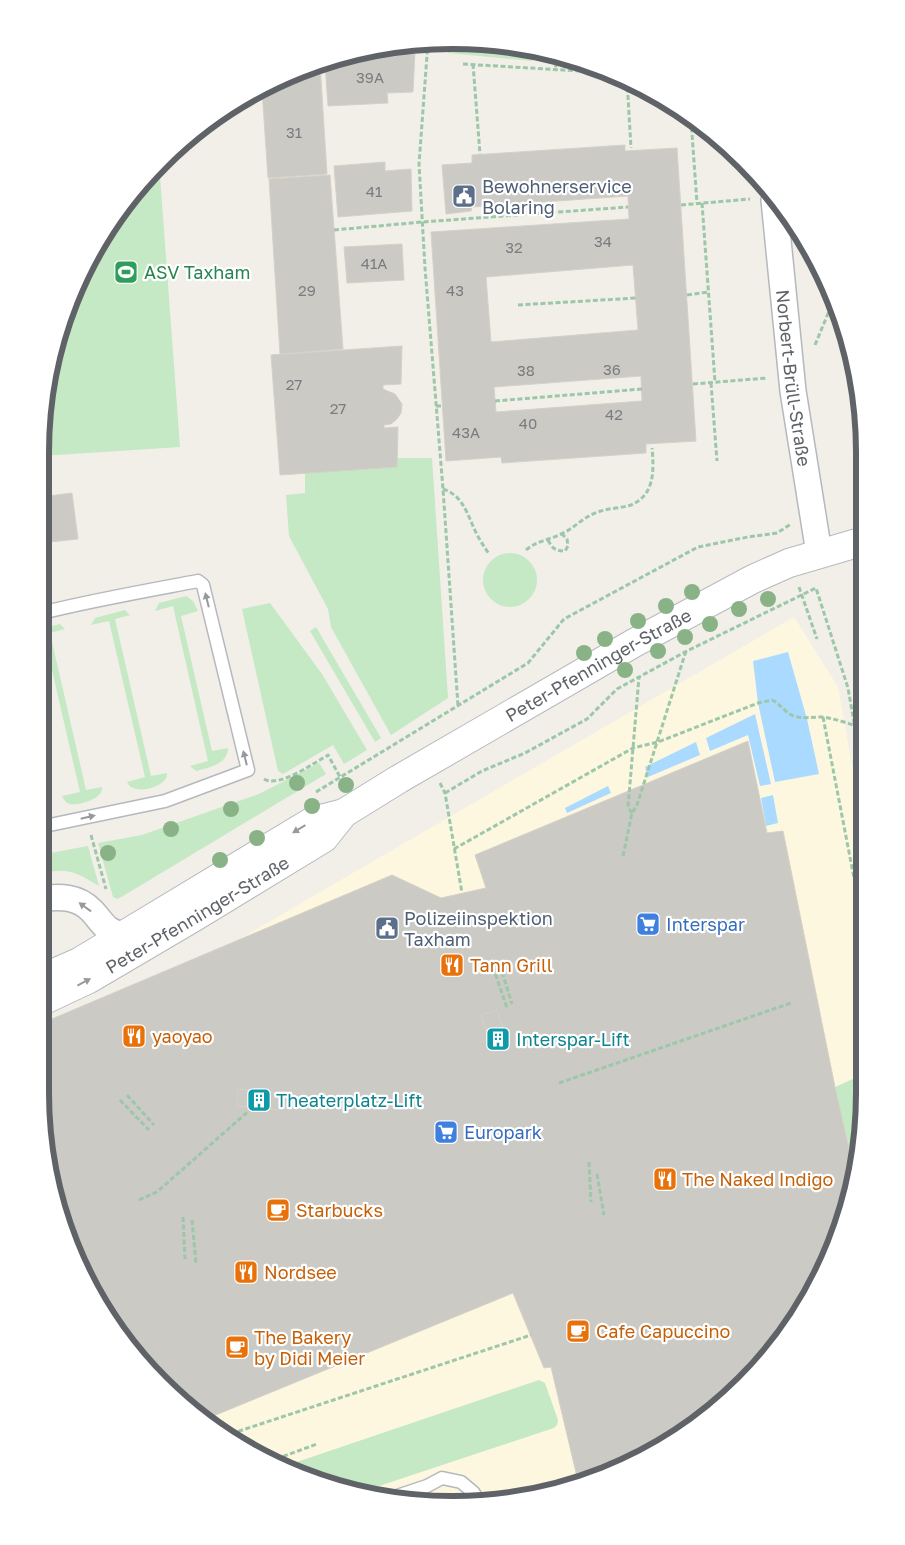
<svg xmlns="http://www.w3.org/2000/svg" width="905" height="1545" font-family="'Golos Text',sans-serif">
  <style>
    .commercial { fill: #fef7e0 }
    .green { fill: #c5e8c5 }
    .water { fill: #aadaff }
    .building { fill: #cccac5; stroke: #d6d1c6; fill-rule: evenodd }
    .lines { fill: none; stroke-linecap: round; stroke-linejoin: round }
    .lane-casing { stroke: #b5b8bc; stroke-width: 15 }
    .street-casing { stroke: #b5b8bc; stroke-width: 28 }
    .secondary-casing { stroke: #b6babf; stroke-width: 30 }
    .path { stroke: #9cc7a9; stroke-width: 3; stroke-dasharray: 5 2.5; stroke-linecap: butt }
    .lane { stroke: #fff; stroke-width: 12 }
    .street { stroke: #fff; stroke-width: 25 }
    .secondary { stroke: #fff; stroke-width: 28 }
    .tree { fill: #89b387 }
    .oneway { fill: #979a9d }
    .labels { text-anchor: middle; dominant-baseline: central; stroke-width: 4.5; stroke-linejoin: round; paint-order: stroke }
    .number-label { font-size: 15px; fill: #7a7d7f }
    .service-label { font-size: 18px; fill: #4e5e75; stroke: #fff; text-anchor: start }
    .leisure-label { font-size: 18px; fill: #27864d; stroke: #fff; text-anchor: start }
    .street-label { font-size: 18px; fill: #5f6368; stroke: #fff }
    .shop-label { font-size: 18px; fill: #366cbe; stroke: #fff; text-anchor: start }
    .food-label { font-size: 18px; fill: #c56008; stroke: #fff; text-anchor: start }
    .culture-label { font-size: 18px; fill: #0d838f; stroke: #fff; text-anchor: start }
    .rim { fill: none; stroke: #5f6368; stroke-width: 6 }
  </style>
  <rect width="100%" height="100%" fill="#f1efe8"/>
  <!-- commercial -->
  <polygon class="commercial" points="794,617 838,687 864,833 864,1120 843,1225 796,1321 704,1420 610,1474 479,1504 345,1491 223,1435 125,1343 62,1225 40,1092 40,1024 234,942"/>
  <!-- green -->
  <g class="green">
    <polygon points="449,40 533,48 545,52 541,57 532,61 448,53"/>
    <polygon points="159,163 180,447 41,456 41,425 62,320 109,224"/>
    <polygon points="397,458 432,458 448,698 391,735 331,627 328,609 289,536 286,495 305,493 305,473 396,467"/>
    <circle cx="510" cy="580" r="27"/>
    <path d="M186,596l7,5 5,10 -17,5 31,135 16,-3c0,16 -20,20 -32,23l-6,-5 18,-5 -35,-155 -18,5 4,-8z"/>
    <polygon points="270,603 322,674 367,750 344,764 333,745 283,774 278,771 242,609"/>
    <path d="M125,610l5,5 -15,4 36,157 16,-3c2,14 -34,24 -40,9l18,-5 -36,-156 -18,4 4,-7z"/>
    <path d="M60,624l5,5 -15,4 36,157 16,-3c2,12 -24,19 -32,17 -4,-1 -6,-4 -8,-8l18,-4 -36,-157h-3v-6z"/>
    <polygon points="316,627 381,738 375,742 310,631"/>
    <polygon points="319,763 326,774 123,896 117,899 113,897 98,843 142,835 259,794"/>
    <path d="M88,846l11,40c-24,-14 -31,-19 -59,-12v-19z"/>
    <polygon points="864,1074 864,1120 854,1171 835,1087"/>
    <polygon points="539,1380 545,1383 558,1420 557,1425 554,1428 361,1492 345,1491 288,1465"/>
  </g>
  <!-- water -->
  <g class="water">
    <polygon points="788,652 807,719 819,774 775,782 758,703 753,661"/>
    <polygon points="755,714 771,784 760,786 748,735 710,751 706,738"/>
    <polygon points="696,742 700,755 648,777 645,767"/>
    <polygon points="608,786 611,793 567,813 565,808"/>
    <polygon points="773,795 778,823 766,826 761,798"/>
  </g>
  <!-- building -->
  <g class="building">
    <polygon points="415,50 413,92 387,93 388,103 328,106 325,62 337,61 336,59 357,52"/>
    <polygon points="320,64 327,174 268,178 262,89 294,72"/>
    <path d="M625,145v6l52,-3 19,293 -50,3v9l-144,10 -1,-6 -55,4 -15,-229 198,-13 -1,-23 -156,11 -1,4 -25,3 -4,-49 30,-2v-8zM633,265l5,65 -147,12 -5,-65zM641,376l1,25 -146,11 -2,-25z"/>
    <polygon points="385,162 385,171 411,169 412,211 338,217 334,166"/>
    <polygon points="330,175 343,349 280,354 269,179"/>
    <polygon points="402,244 404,280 347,283 344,247"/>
    <polygon points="402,346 401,384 383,385 383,389 395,394 402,404 401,413 397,419 391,424 384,425 384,428 398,427 397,467 280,475 271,355"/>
    <polygon points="72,493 78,539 41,543 41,497"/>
    <polygon points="748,741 767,833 783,831 835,1087 854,1171 843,1225 796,1321 704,1420 610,1474 578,1481 551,1367 544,1368 513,1293 206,1419 125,1343 62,1225 40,1092 40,1024 392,875 441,898 486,888 475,855"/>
    <polygon points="497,1010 510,1047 493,1052 481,1015"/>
    <polygon points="238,1089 280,1093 279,1110 237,1106"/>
  </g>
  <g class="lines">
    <!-- lane casing -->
    <g class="lane-casing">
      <g id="lane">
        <path d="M40,827l125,-26 83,-31 -45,-185 -5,-4c-53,10 -105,19 -157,32"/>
        <polyline points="397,1496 427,1486 442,1478 461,1482 473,1492 481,1504"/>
      </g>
    </g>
    <!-- street casing -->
    <g class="street-casing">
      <g id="street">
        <path id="s1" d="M774,200l19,191 26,162"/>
        <path d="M40,899c19,-3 38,-3 52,12 12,13 12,19 30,24"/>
      </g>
    </g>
    <!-- secondary casing -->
    <g class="secondary-casing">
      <g id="secondary">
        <path id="s2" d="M40,979l39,-17 234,-141 31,-8 55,-34 235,-136 119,-64 36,-16 75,-22"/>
        <path id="s3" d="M40,1002l49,-23 107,-63 128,-78 20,-25"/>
      </g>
    </g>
    <!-- path -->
    <g class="path">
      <polyline points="428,42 419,164 425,268 443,489 458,706"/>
      <polyline points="555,55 556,70"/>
      <polyline points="463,64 613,73"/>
      <polyline points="473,64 480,154"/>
      <polyline points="627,80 631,148"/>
      <polyline points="691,120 697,203"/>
      <polyline points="702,203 715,382"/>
      <polyline points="681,205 750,199"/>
      <polyline points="334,230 422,222 628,207"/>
      <polyline points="687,295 708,292"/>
      <polyline points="518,305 636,298"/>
      <polyline points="815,345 834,299"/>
      <polyline points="711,383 717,461"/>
      <polyline points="693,384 767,378"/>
      <polyline points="495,401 642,389"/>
      <polyline points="436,406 442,406"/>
      <path d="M443,489c18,6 23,21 30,37 4,10 10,19 16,28"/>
      <path d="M548,540c4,8 7,11 17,11l3,-5 -1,-7 -5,-5"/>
      <path d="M526,550c10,-9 23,-10 35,-16 14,-6 24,-19 40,-23 9,-3 21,-3 30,-6 24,-10 23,-35 21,-57"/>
      <polyline points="799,587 817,639"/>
      <polyline points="823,717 864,930"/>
      <path d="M264,779c15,9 50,-16 64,-24l12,22"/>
      <polyline points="440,783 445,793 462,893"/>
      <polyline points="316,792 528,663 564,619 698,547 748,537 777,533 791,524"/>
      <polyline points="445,793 482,771 525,753 587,719 617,689 639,677 687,651 816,588 848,688 864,779"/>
      <polyline points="632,813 628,807 639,677"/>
      <polyline points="91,835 106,889"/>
      <path d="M454,849l179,-101 25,-6 100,-39 14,-3c9,4 13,13 22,16 10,3 18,1 28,1 11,1 32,8 42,12"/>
      <polyline points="623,856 632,813 637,805 686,651"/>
      <polyline points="500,965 512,1004"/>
      <polyline points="493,967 507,1008"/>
      <polyline points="559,1083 791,1003"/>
      <polyline points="127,1095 154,1125"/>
      <polyline points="120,1100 149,1130"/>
      <polyline points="589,1162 591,1202"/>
      <polyline points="597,1174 604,1215"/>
      <polyline points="139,1200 157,1192 252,1108"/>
      <polyline points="183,1217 185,1259"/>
      <polyline points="192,1220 196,1263"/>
      <polyline points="206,1419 207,1420"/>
      <polyline points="224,1436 531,1335"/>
      <polyline points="276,1459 317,1444"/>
    </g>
    <!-- lane -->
    <use href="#lane" class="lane"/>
    <!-- street -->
    <use href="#street" class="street"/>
    <!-- secondary -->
    <use href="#secondary" class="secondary"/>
  </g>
  <!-- trees -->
  <g class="tree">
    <circle cx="692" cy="592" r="8"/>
    <circle cx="768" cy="599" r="8"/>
    <circle cx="666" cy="606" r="8"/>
    <circle cx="739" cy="609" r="8"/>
    <circle cx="638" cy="621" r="8"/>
    <circle cx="710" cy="624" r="8"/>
    <circle cx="685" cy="637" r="8"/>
    <circle cx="605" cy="639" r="8"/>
    <circle cx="658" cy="651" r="8"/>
    <circle cx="584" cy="653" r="8"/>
    <circle cx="625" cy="670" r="8"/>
    <circle cx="297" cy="783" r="8"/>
    <circle cx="346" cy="785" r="8"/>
    <circle cx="312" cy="806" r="8"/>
    <circle cx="231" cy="809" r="8"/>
    <circle cx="171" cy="829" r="8"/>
    <circle cx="257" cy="838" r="8"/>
    <circle cx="108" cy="853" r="8"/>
    <circle cx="220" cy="860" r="8"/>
  </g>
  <!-- one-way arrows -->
  <defs><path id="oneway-solid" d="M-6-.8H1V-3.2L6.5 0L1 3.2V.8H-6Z" transform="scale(1.25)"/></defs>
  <g class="oneway">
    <use href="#oneway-solid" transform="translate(207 600) rotate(-104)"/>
    <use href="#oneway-solid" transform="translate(245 758) rotate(-104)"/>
    <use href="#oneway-solid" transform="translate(88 817) rotate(-13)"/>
    <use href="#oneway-solid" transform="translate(299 829) rotate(149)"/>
    <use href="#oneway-solid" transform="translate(85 907) rotate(-144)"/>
    <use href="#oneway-solid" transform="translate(84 982) rotate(-28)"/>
  </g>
  <!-- icons -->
  <defs>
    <g id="civic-square" transform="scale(1.25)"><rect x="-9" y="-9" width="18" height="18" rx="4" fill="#5c6f8a" stroke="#fff"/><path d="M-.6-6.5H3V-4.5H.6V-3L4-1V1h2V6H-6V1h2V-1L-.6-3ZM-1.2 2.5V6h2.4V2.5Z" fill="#fff"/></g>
    <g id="stadium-square" transform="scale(1.25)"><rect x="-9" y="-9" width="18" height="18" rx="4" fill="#2e9e5b" stroke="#fff"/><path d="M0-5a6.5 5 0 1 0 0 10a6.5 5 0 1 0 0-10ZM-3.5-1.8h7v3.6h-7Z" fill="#fff"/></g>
    <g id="supermarket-square" transform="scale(1.25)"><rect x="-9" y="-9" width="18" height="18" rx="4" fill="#3f7fe0" stroke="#fff"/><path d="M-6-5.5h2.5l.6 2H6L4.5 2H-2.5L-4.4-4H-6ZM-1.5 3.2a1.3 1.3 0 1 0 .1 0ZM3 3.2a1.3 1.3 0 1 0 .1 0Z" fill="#fff"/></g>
    <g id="restaurant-square" transform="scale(1.25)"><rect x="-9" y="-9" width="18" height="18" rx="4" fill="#e8710a" stroke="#fff"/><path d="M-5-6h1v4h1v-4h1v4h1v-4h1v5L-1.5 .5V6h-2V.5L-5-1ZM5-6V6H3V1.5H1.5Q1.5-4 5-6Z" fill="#fff"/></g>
    <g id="building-square" transform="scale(1.25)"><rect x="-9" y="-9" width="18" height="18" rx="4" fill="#0f9aa8" stroke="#fff"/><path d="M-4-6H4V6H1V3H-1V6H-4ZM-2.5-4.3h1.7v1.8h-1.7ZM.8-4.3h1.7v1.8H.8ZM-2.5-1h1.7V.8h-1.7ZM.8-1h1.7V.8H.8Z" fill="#fff"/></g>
    <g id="cafe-square" transform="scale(1.25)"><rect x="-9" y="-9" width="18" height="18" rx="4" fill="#e8710a" stroke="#fff"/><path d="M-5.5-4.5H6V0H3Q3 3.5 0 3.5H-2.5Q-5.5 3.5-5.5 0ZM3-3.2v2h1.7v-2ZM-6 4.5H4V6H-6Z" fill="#fff"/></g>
  </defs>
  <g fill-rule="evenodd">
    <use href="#civic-square" x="464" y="196"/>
    <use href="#stadium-square" x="126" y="272"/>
    <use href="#supermarket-square" x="648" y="924"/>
    <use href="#civic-square" x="387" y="928"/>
    <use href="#restaurant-square" x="452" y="965"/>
    <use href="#restaurant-square" x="134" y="1036"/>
    <use href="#building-square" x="498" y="1039"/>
    <use href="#building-square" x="259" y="1100"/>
    <use href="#supermarket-square" x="446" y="1132"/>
    <use href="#restaurant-square" x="665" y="1179"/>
    <use href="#cafe-square" x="278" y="1210"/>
    <use href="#restaurant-square" x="246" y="1272"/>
    <use href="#cafe-square" x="578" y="1331"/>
    <use href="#cafe-square" x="237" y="1347"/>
  </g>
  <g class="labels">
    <!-- number labels -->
    <g class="number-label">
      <text x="370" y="77">39A</text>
      <text x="294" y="132">31</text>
      <text x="374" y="191">41</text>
      <text x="603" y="241">34</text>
      <text x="514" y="247">32</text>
      <text x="374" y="263">41A</text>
      <text x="307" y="290">29</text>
      <text x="455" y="290">43</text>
      <text x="612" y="369">36</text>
      <text x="526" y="370">38</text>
      <text x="294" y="384">27</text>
      <text x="338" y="408">27</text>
      <text x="614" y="414">42</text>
      <text x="528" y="423">40</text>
      <text x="466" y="432">43A</text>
    </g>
    <!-- service labels -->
    <g class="service-label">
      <text x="482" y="186">Bewohnerservice<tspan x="482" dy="21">Bolaring</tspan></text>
      <text x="404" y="918">Polizeiinspektion<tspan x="404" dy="21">Taxham</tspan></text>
    </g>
    <!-- leisure labels -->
    <g class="leisure-label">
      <text x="144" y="272">ASV Taxham</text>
    </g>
    <!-- street labels -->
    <g class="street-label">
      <text stroke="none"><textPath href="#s1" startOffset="179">Norbert-Brüll-Straße</textPath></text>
      <text stroke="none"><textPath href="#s2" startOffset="642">Peter-Pfenninger-Straße</textPath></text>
      <text stroke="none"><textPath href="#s3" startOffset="180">Peter-Pfenninger-Straße</textPath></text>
    </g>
    <!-- shop labels -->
    <g class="shop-label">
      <text x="666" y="924">Interspar</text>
      <text x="464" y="1132">Europark</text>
    </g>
    <!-- food labels -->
    <g class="food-label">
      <text x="470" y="965">Tann Grill</text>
      <text x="152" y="1036">yaoyao</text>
      <text x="682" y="1179">The Naked Indigo</text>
      <text x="296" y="1210">Starbucks</text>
      <text x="264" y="1272">Nordsee</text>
      <text x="596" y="1331">Cafe Capuccino</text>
      <text x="254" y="1337">The Bakery<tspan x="254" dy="21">by Didi Meier</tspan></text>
    </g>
    <!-- culture labels -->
    <g class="culture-label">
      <text x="516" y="1039">Interspar-Lift</text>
      <text x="276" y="1100">Theaterplatz-Lift</text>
    </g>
  </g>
  <!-- crop -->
  <path d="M0 0H905V1545H0ZM452 49H453A403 403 0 0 1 856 452V1093A403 403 0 0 1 453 1496H452A403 403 0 0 1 49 1093V452A403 403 0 0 1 452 49Z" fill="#fff" fill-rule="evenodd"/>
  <path class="rim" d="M452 49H453A403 403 0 0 1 856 452V1093A403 403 0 0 1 453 1496H452A403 403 0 0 1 49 1093V452A403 403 0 0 1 452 49Z"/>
</svg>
